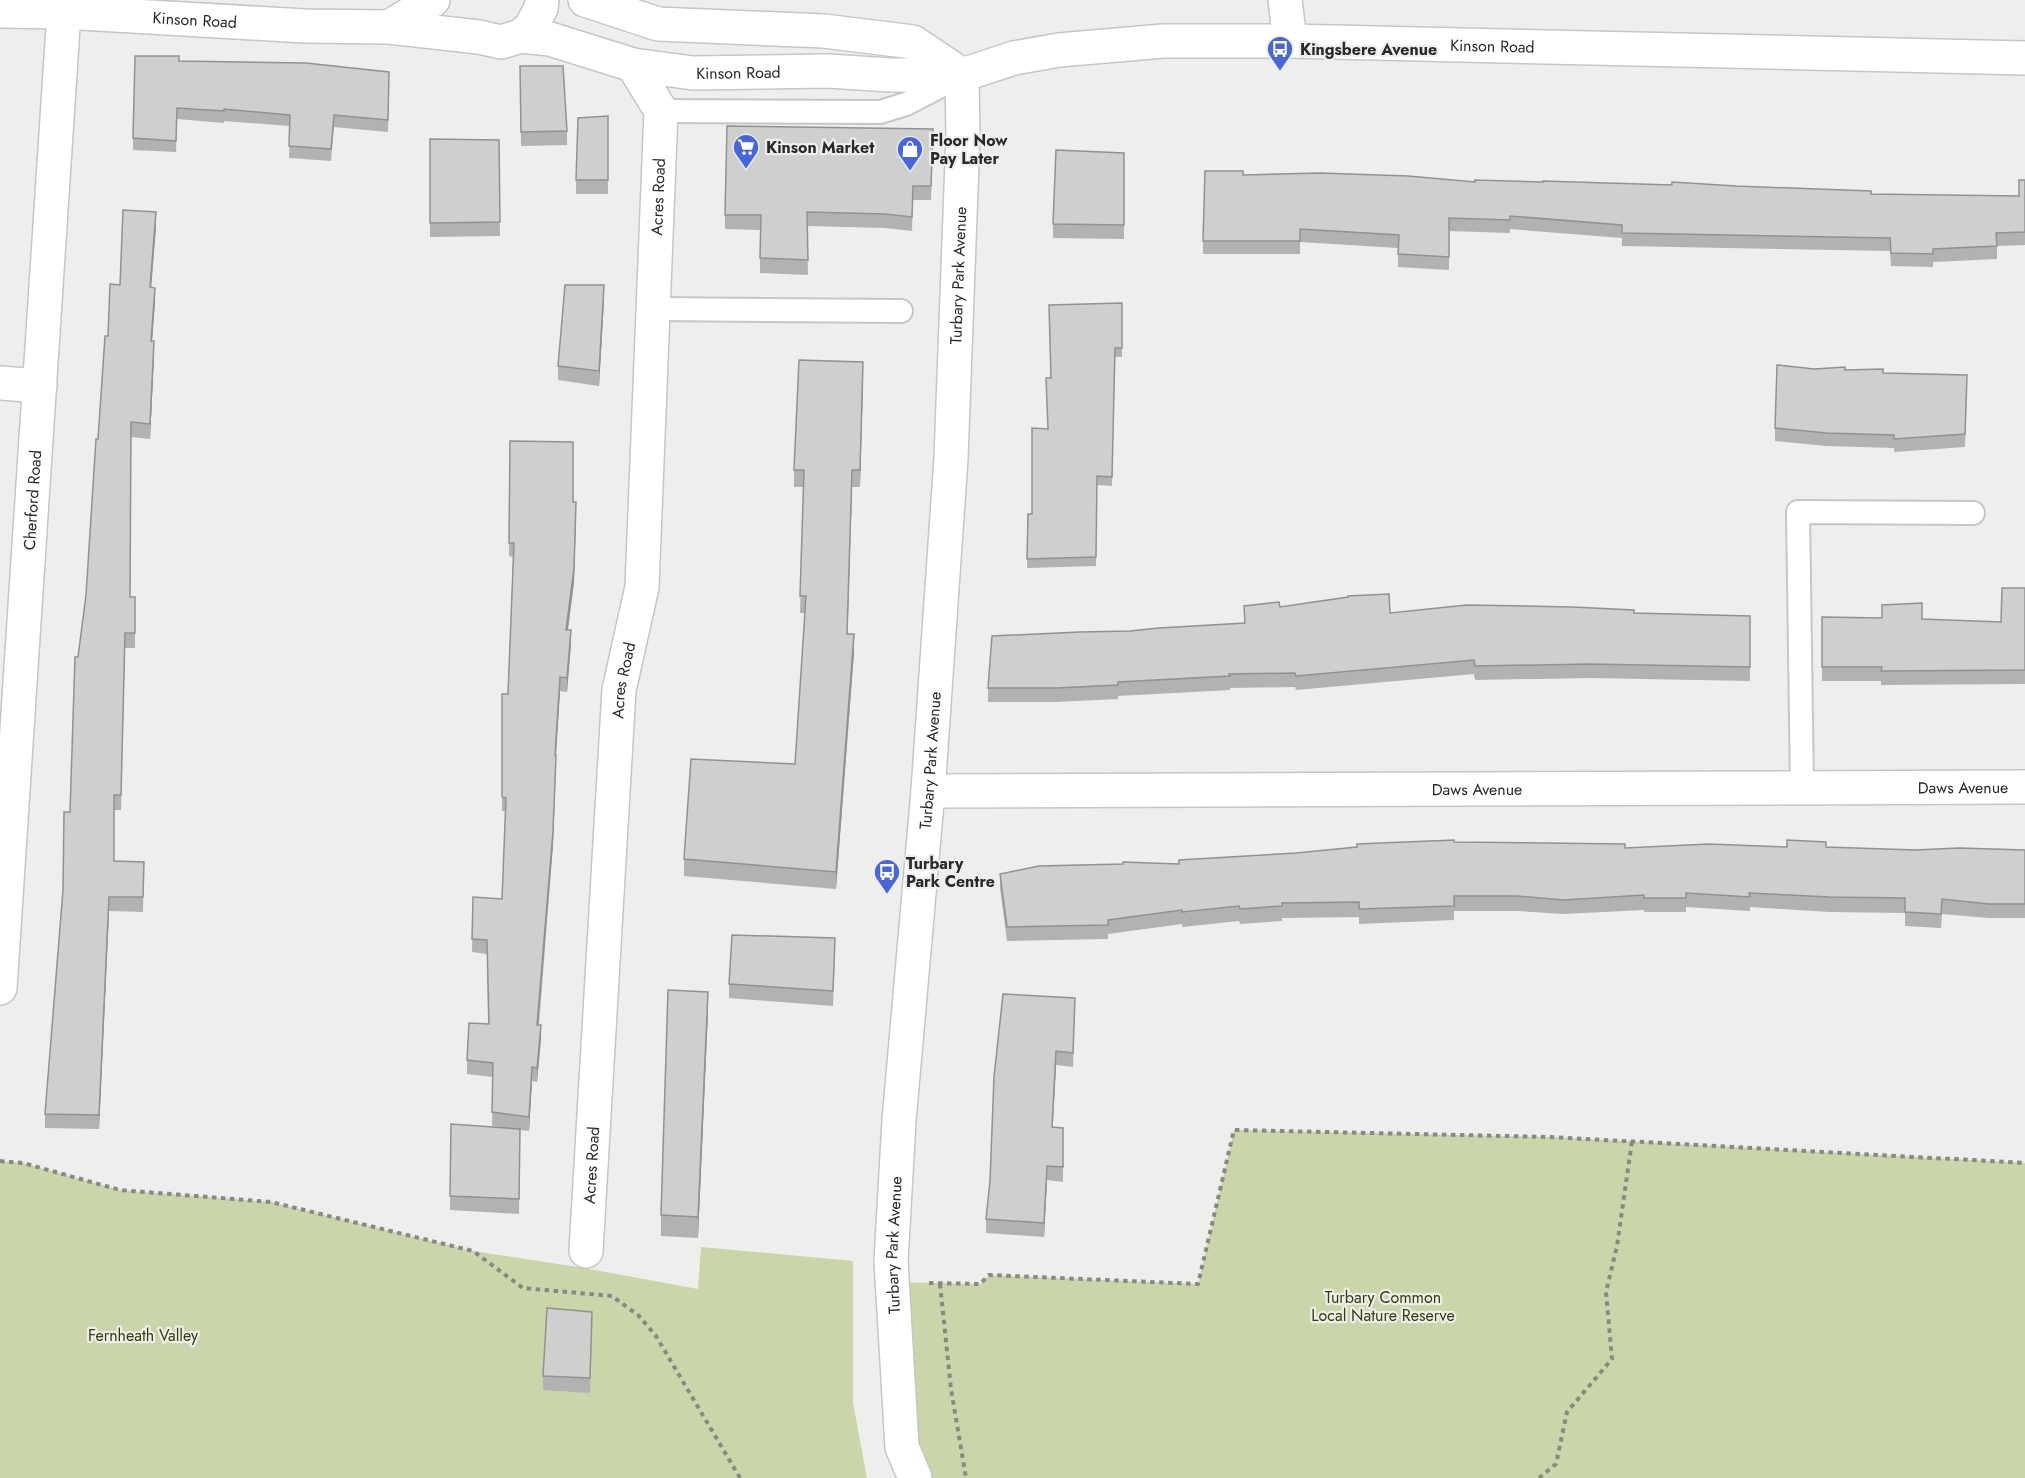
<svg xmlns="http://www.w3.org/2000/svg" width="2025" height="1478" font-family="Jost,sans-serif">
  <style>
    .green { fill: #cad5a9 }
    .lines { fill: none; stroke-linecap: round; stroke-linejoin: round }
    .service-casing { stroke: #c6c7c4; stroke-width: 26 }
    .minor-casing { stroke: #c6c7c4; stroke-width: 36 }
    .tertiary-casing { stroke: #c6c7c4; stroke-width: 36 }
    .path { stroke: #888987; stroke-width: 4; stroke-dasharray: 4.5 4.5; stroke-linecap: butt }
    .service { stroke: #fff; stroke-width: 22 }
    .minor { stroke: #fff; stroke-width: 33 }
    .tertiary { stroke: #fff; stroke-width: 33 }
    .wall { fill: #b2b3b0 }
    .shaded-wall { fill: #919290 }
    .building { fill: #cfd0cd; stroke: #919290; stroke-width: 1.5 }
    .labels { text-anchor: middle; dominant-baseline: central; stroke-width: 4.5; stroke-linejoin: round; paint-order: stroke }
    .street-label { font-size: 16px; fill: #292928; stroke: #eeefec }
    .poi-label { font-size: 16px; font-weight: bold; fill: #292928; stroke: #eeefec; text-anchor: start }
    .park-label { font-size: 16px; fill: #333c04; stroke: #eeefec }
  </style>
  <rect width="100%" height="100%" fill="#eeefec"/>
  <!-- green -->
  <g class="green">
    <polygon points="1234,1130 1551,1137 2025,1163 2025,1478 915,1478 891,1282 980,1284 989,1275 1198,1284"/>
    <polygon points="0,1161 23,1163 120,1190 271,1202 473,1251 584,1268 698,1289 701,1247 853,1261 853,1403 867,1478 0,1478"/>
  </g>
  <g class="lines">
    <!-- service casing -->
    <g class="service-casing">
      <g id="service">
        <polyline points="661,111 880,112 906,104 958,77"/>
        <polyline points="653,309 901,311"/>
        <polyline points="1802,788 1798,512 1973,513"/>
      </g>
    </g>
    <!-- minor casing -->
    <g class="minor-casing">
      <g id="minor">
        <polyline points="1285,0 1290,41"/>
        <polyline points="0,383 40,386"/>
        <path id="s1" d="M928,791l1097,-4"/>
        <path id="s2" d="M0,988l64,-976"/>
        <path id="s3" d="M586,1251l33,-561 23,-103 19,-476 -28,-46"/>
      </g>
    </g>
    <!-- tertiary casing -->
    <g class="tertiary-casing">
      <g id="tertiary">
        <polyline points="585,0 658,24 824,31 913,42 962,75"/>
        <path id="s4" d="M0,11l64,1 241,14 84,1 90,10 22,5 20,-6 10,-9 10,-19 1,-8"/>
        <polyline points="389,27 433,0"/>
        <path id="s5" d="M521,36l29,3 83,26 60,8 135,-2 62,4h72l52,-17 45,-8 104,-9h127l735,17"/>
        <path id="s6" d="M915,1478l-13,-31 -11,-186 8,-140 29,-330 23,-333 12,-323 -1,-60"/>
      </g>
    </g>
    <!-- path -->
    <g class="path">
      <polyline points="0,1161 23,1163 120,1190 271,1202 473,1251 523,1288 612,1296 639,1316 656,1336 740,1478"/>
      <polyline points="929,1283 980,1284 989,1275 1198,1284 1234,1130 1551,1137 2025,1163"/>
      <polyline points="940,1284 951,1389 966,1478"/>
      <polyline points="1539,1478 1556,1464 1567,1412 1612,1359 1606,1292 1617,1246 1632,1141"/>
    </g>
    <!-- service -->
    <use href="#service" class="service"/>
    <!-- minor -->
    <use href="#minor" class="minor"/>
    <!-- tertiary -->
    <use href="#tertiary" class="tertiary"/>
  </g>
  <!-- wall -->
  <g class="wall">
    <polygon points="179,61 389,72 388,132 334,127 331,161 289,158 290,126 224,121 224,123 177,119 176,152 133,150 133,138"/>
    <polygon points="520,66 567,131 567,145 521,146"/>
    <polygon points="608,116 608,194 576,194 576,180"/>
    <polygon points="430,139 499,140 500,236 430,237"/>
    <polygon points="933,143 931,200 913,200 912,231 885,228 807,226 808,275 760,273 760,230 725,229 725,215"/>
    <polygon points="1124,153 1124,239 1053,238 1053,224"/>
    <polygon points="1243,175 1475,182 1543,182 1736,186 1871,194 2019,196 2025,180 2025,245 1997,246 1997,259 1933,262 1933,267 1891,266 1890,251 1622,246 1622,238 1510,229 1510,233 1449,231 1449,270 1398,267 1398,248 1300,242 1300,254 1203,254 1203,241"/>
    <polygon points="156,227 151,287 155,302 152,341 154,356 150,439 131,437 130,597 135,597 135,648 125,648 121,810 114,810 114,861 144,862 143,912 109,911 99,1129 45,1128 45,1114 70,812 78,657 86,595 98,439 108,336 120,285"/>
    <polygon points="604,300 599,386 558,380 558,366"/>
    <polygon points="1122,303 1122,357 1115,357 1112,486 1097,485 1096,566 1027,568 1028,514 1032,514 1048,429"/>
    <polygon points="1814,369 1883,373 1967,388 1965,447 1894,452 1894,448 1826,446 1775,441 1775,428"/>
    <polygon points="863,379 860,487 852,487 847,634 854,652 836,889 684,876 684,859 795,764 805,613 800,613 804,487 794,487 794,470"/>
    <polygon points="510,441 573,502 576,516 574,582 568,630 571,644 567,692 560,691 556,755 556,769 553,845 539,1025 541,1039 537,1082 532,1081 529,1131 520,1130 519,1214 450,1210 451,1124 514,1129 492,1126 493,1077 467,1074 467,1060 488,1024 487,954 472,952 473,897 502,899 506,811 502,811 502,694 508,694 513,557 509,556"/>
    <polygon points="2025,588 2025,684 1881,685 1881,681 1822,681 1822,617 1882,618 2001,622"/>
    <polygon points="1244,606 1280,607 1390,613 1634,613 1750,616 1750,681 1590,678 1475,680 1474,674 1296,690 1295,687 1230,688 1230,690 1118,696 1118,699 1056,702 988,702 988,688 1130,631 1244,623"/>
    <polygon points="1454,842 1625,848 1826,847 1915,850 2025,850 2025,918 1989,918 1942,914 1941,928 1905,926 1905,913 1830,912 1750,907 1750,911 1686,907 1686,912 1644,912 1644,910 1563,914 1517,911 1454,911 1454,920 1359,924 1359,917 1282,918 1282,921 1240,924 1239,921 1182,927 1182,924 1108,934 1108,939 1007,941 1000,888 1000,874 1179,864 1296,853"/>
    <polygon points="835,952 833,1006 729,998 729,984"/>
    <polygon points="1075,998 1073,1067 1056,1065 1052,1127 1063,1128 1063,1182 1047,1180 1044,1237 986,1233 986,1219"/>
    <polygon points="708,1012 698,1238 661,1236 661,1215"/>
    <polygon points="592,1326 590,1393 543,1390 543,1376"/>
  </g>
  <!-- shaded-wall -->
  <g class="shaded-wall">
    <polygon points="156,212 156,227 150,302 150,287"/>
    <polygon points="604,285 604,300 599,386 599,371"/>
    <polygon points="155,288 155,302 151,356 151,341"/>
    <polygon points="154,341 154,356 150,439 150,424"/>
    <polygon points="863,362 863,379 860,487 860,470"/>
    <polygon points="852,470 852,487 847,651 847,634"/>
    <polygon points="576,516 574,582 566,643 566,630"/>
    <polygon points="571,630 571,644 567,692 567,678"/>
    <polygon points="854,634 854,652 836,889 836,872"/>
    <polygon points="560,677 560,691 555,769 555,755"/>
    <polygon points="556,755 553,845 537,1039 537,1025"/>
    <polygon points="109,897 109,911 99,1129 99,1115"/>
    <polygon points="708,992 708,1012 698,1238 698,1217"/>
    <polygon points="541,1025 541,1039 537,1082 537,1068"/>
    <polygon points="1056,1051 1056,1065 1052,1141 1052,1127"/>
    <polygon points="532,1067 532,1081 529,1131 529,1117"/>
    <polygon points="1047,1166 1047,1180 1044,1237 1044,1223"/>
  </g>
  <!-- building -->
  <g class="building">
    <polygon points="135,56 179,56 179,61 306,63 389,72 388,120 334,115 331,149 289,146 290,115 224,109 224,111 177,108 176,141 133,138"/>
    <polygon points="520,66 563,66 567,131 521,132"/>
    <polygon points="608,116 608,180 576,180 578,118"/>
    <polygon points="727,126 933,129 931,186 913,186 912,217 885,214 807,212 808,260 760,258 761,215 725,215"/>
    <polygon points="430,139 499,140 500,222 430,223"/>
    <polygon points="1056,150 1124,153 1124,225 1053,224"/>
    <polygon points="1205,171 1243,171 1243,175 1319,173 1408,176 1475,182 1475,180 1543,182 1543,181 1672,185 1672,182 1736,186 1871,191 1871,194 2019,196 2019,180 2025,180 2025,232 1996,233 1997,246 1933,249 1933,254 1891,253 1890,238 1622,233 1622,225 1510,216 1510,220 1449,218 1449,257 1398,254 1399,235 1300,229 1300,241 1203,241"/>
    <polygon points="123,210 156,212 150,287 155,288 151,341 154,341 150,424 131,422 130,597 135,597 135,633 125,633 121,795 114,795 114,861 144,862 143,897 109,897 99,1115 45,1114 63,890 64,812 70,812 75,657 78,657 86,595 96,439 98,439 105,336 108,336 110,284 120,285"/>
    <polygon points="565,285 604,285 599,371 558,366"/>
    <polygon points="1122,303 1122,348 1115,348 1112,477 1097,476 1096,557 1027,559 1028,514 1032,514 1032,428 1048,429 1046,378 1051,378 1049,305"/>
    <polygon points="799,360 863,362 860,470 852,470 847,634 854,634 836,872 684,859 691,759 795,764 806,596 800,596 804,470 794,470"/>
    <polygon points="1777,365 1814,369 1845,367 1845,370 1883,369 1883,373 1967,375 1965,434 1894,439 1894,435 1826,433 1775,428"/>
    <polygon points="510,441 573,442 573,502 576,502 574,568 566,630 571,630 567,678 560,677 555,755 556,755 553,831 537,1025 541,1025 537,1068 532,1067 529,1117 492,1112 493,1063 467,1060 469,1023 489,1024 487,940 472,939 473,897 502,899 506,798 502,797 502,694 508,694 514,543 509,543"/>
    <polygon points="2002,588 2025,588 2025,670 1881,671 1882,667 1822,667 1822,617 1882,618 1882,605 1922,603 1922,619 2001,622"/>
    <polygon points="1389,594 1390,613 1467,605 1572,607 1634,610 1634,613 1750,616 1750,667 1590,664 1475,666 1474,660 1296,676 1295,673 1229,674 1230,676 1118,682 1118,685 1056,688 988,688 992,636 1080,632 1130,631 1159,628 1245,623 1244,606 1279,602 1280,607 1348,597 1348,596"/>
    <polygon points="1454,840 1454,842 1625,844 1625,848 1709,844 1787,847 1787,840 1826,842 1826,847 1915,850 1959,848 2025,850 2025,904 1989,904 1942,899 1941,914 1905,912 1905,898 1830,897 1749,893 1750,897 1686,893 1686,898 1644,898 1644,895 1563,900 1517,896 1454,896 1454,906 1359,909 1359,902 1282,903 1282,906 1240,909 1239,906 1182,912 1182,910 1108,920 1108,925 1007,927 1000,874 1039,866 1123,864 1123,862 1179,864 1179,860 1296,853 1357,847 1357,844"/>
    <polygon points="732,935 835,938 833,991 729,984"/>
    <polygon points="668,990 708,992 698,1217 661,1215"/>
    <polygon points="1003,994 1075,998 1073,1053 1056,1051 1052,1127 1063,1128 1063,1167 1047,1166 1044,1223 986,1219 990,1181 994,1077"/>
    <polygon points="451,1124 520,1129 519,1199 450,1196"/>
    <polygon points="547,1308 592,1312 590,1378 543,1376"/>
  </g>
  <!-- icons -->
  <defs>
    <g id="bus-pin" transform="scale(1.35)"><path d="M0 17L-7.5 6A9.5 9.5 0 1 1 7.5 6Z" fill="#4766d9" stroke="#eeefec"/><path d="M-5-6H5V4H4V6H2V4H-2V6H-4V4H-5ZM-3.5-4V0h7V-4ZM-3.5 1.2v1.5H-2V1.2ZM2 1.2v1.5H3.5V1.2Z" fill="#fff"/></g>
    <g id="supermarket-pin" transform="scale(1.35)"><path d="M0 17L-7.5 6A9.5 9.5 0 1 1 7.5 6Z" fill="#4766d9" stroke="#eeefec"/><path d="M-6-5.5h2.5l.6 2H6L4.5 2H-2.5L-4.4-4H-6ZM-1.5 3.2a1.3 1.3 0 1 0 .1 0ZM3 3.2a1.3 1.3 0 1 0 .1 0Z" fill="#fff"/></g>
    <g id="shop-pin" transform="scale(1.35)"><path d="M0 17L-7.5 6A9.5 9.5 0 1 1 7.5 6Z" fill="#4766d9" stroke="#eeefec"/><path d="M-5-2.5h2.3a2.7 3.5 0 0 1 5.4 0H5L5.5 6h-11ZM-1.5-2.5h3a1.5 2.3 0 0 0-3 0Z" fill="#fff"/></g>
  </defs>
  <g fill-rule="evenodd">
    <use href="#bus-pin" x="1280" y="49"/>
    <use href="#supermarket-pin" x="746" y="147"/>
    <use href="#shop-pin" x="910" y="149"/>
    <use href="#bus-pin" x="887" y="872"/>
  </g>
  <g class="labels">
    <!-- street labels -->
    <g class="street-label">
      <text stroke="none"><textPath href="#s4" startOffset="195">Kinson Road</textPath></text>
      <text stroke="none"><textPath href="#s5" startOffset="980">Kinson Road</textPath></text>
      <text stroke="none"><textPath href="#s5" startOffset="222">Kinson Road</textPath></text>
      <text stroke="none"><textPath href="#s3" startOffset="1058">Acres Road</textPath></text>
      <text stroke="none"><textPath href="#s6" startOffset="1208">Turbary Park Avenue</textPath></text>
      <text stroke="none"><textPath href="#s2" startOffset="489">Cherford Road</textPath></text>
      <text stroke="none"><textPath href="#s3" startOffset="572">Acres Road</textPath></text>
      <text stroke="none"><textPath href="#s6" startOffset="722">Turbary Park Avenue</textPath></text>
      <text stroke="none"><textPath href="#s1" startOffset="1035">Daws Avenue</textPath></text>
      <text stroke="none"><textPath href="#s1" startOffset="549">Daws Avenue</textPath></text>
      <text stroke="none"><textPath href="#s3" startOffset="86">Acres Road</textPath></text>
      <text stroke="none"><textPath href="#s6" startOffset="236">Turbary Park Avenue</textPath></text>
    </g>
    <!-- poi labels -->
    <g class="poi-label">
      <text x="1300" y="49">Kingsbere Avenue</text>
      <text x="930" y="140">Floor Now<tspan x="930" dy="18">Pay Later</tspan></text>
      <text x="766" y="147">Kinson Market</text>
      <text x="906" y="863">Turbary<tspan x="906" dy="18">Park Centre</tspan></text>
    </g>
    <!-- park labels -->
    <g class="park-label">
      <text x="1383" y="1297">Turbary Common<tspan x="1383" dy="18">Local Nature Reserve</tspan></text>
      <text x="143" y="1335">Fernheath Valley</text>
    </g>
  </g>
</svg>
